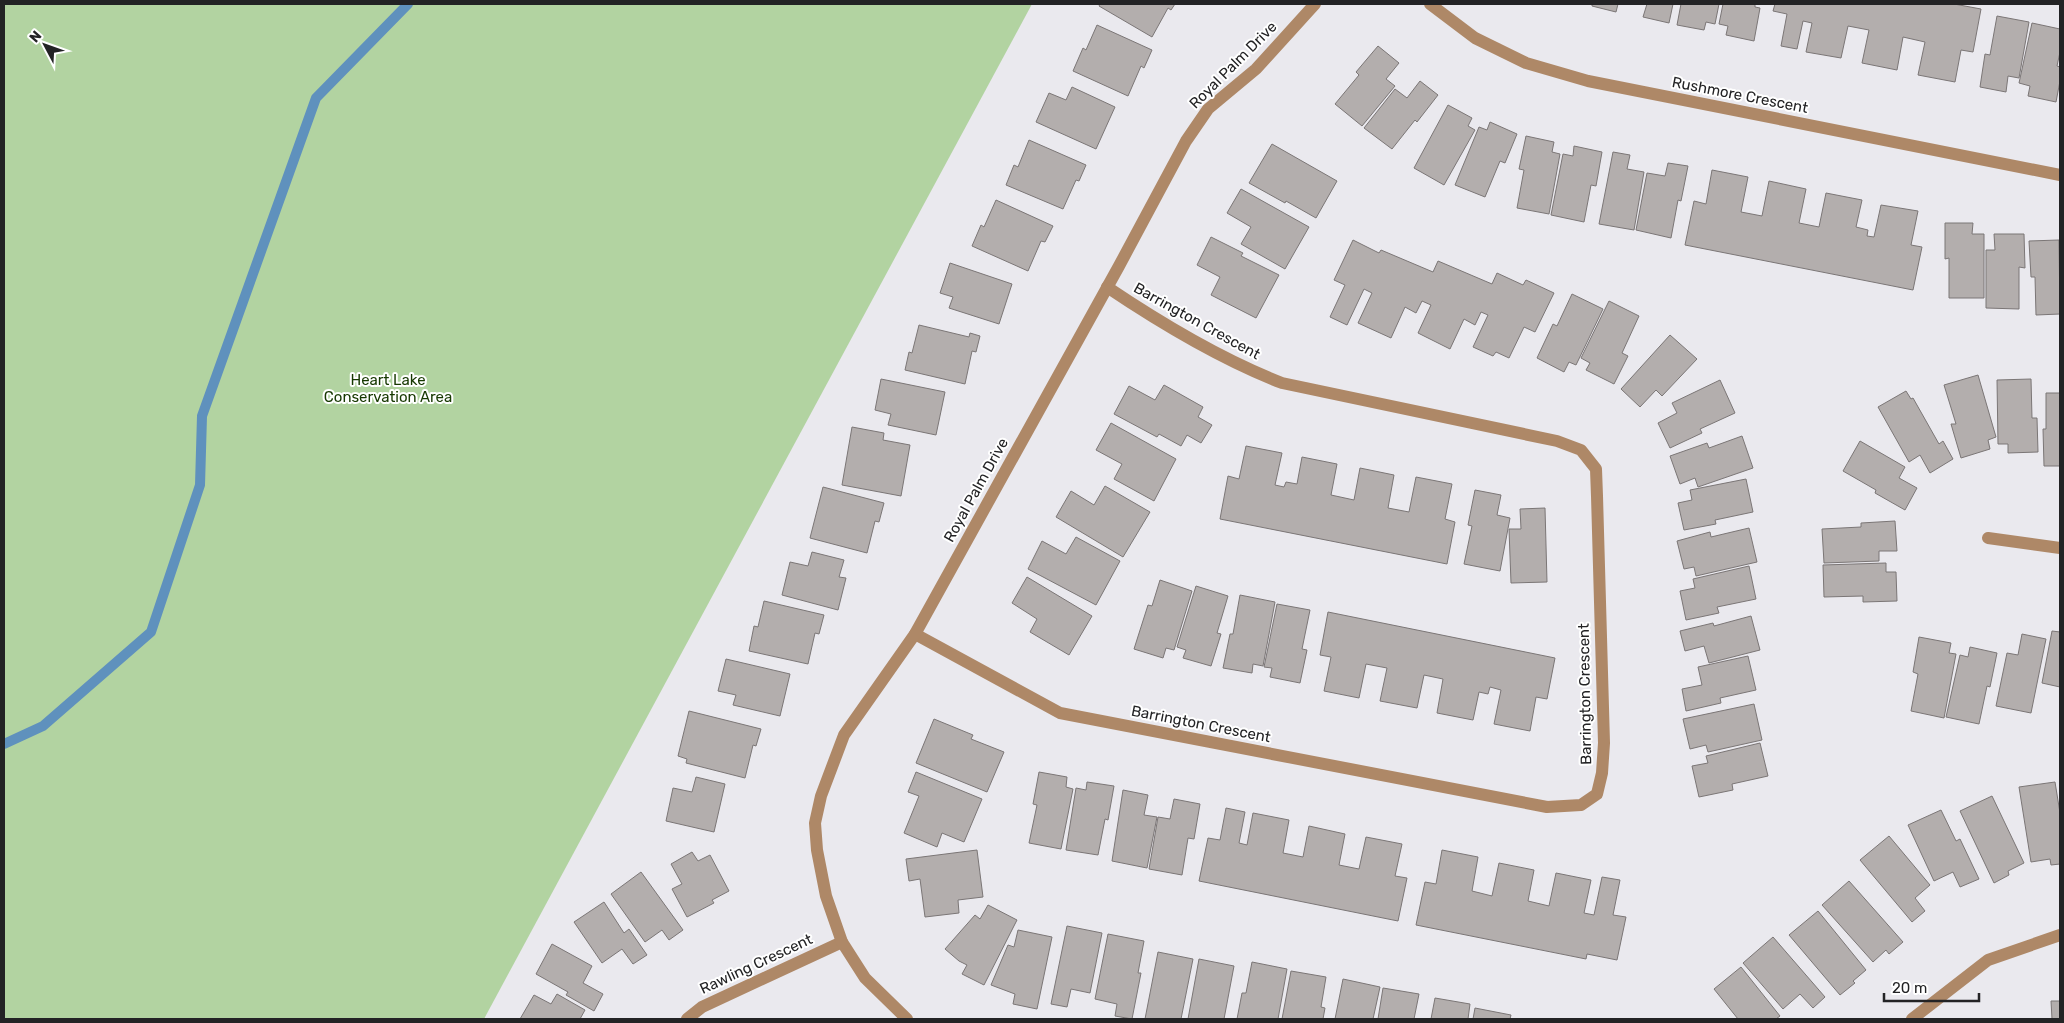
<svg xmlns="http://www.w3.org/2000/svg" width="2064" height="1023" font-family="Rubik,sans-serif">
  <style>
    .green { fill: #b2d3a1 }
    .lines { fill: none; stroke-linecap: round; stroke-linejoin: round }
    .stream { stroke: #5f91bd; stroke-width: 10 }
    .building { fill: #b3aead; stroke: #7b7676 }
    .minor { stroke: #ae8867; stroke-width: 12 }
    .labels { text-anchor: middle; dominant-baseline: central; stroke-width: 4; stroke-linejoin: round; paint-order: stroke }
    .street-label { font-size: 15px; fill: #232325; stroke: #fff }
    .park-label { font-size: 15px; fill: #163800; stroke: #fff }
  </style>
  <rect width="100%" height="100%" fill="#eae9ee"/>
  <!-- green -->
  <polygon class="green" points="4,4 1032,4 484,1019 4,1019"/>
  <g class="lines">
    <!-- stream -->
    <polyline class="stream" points="4,744 43,726 151,632 200,485 202,416 316,98 408,4"/>
  </g>
  <!-- building -->
  <g class="building">
    <polygon points="1100,4 1175,4 1171,10 1168,8 1152,37 1099,6"/>
    <polygon points="1592,4 1618,4 1616,12 1592,6"/>
    <polygon points="1647,4 1673,4 1669,23 1643,17"/>
    <polygon points="1681,4 1719,4 1715,24 1706,22 1704,30 1677,25"/>
    <polygon points="1723,4 1755,4 1755,7 1760,8 1754,41 1726,35 1728,26 1719,24"/>
    <polygon points="1775,4 1954,4 1981,9 1973,52 1961,50 1955,82 1918,75 1925,42 1903,37 1897,70 1862,63 1869,30 1848,26 1841,58 1806,52 1812,23 1803,21 1797,49 1781,46 1787,14 1773,11"/>
    <polygon points="1997,16 2029,22 2019,78 2008,76 2006,92 1980,87 1985,54 1990,55"/>
    <polygon points="2032,23 2060,29 2060,52 2057,66 2060,67 2060,81 2056,102 2028,96 2030,86 2019,83"/>
    <polygon points="1097,25 1152,50 1144,68 1141,66 1128,96 1073,71 1083,48 1086,50"/>
    <polygon points="1378,46 1399,63 1386,79 1395,86 1362,126 1335,104 1359,75 1356,72"/>
    <polygon points="1420,81 1438,95 1417,122 1415,120 1392,149 1364,128 1395,89 1407,98"/>
    <polygon points="1072,87 1115,107 1096,149 1036,122 1049,93 1066,100"/>
    <polygon points="1448,105 1472,118 1468,126 1475,130 1444,185 1414,168"/>
    <polygon points="1490,122 1517,134 1505,163 1500,161 1485,197 1455,185 1479,127 1487,130"/>
    <polygon points="1526,136 1554,142 1552,152 1560,154 1549,214 1517,208 1524,170 1519,169"/>
    <polygon points="1029,140 1086,165 1079,181 1076,180 1063,209 1006,185 1014,165 1018,167"/>
    <polygon points="1272,144 1337,181 1316,218 1286,201 1285,203 1249,183"/>
    <polygon points="1574,146 1602,152 1596,186 1591,185 1584,222 1551,215 1563,154 1573,156"/>
    <polygon points="1613,152 1630,155 1627,169 1644,172 1634,230 1599,224"/>
    <polygon points="1668,163 1688,166 1681,201 1678,200 1671,238 1636,230 1647,173 1665,176"/>
    <polygon points="1712,170 1748,177 1741,212 1762,216 1769,181 1806,189 1799,223 1819,227 1826,193 1862,200 1856,227 1868,230 1867,236 1874,237 1881,205 1918,211 1911,245 1922,247 1913,290 1685,245 1694,201 1706,204"/>
    <polygon points="1241,189 1309,227 1285,269 1241,244 1251,227 1227,213"/>
    <polygon points="996,200 1053,226 1045,242 1041,241 1028,271 972,246 981,225 984,227"/>
    <polygon points="1945,223 1973,223 1972,234 1984,234 1984,298 1949,298 1949,258 1945,259"/>
    <polygon points="1994,234 2024,234 2025,268 2019,267 2019,309 1986,308 1986,250 1995,250"/>
    <polygon points="1211,237 1243,253 1241,256 1279,275 1256,318 1211,295 1220,277 1197,265"/>
    <polygon points="1353,240 1379,253 1381,250 1433,272 1438,261 1492,284 1497,273 1523,285 1526,280 1554,293 1535,332 1524,327 1509,358 1496,352 1493,356 1473,347 1488,315 1481,312 1475,325 1464,319 1450,349 1418,333 1431,305 1422,301 1416,313 1405,307 1391,338 1358,323 1372,293 1364,289 1347,325 1330,317 1345,285 1334,280"/>
    <polygon points="2059,240 2060,314 2036,315 2035,277 2031,277 2029,241"/>
    <polygon points="950,263 1012,284 999,324 949,308 953,297 940,293"/>
    <polygon points="1572,294 1603,309 1576,365 1569,362 1564,372 1537,358 1553,324 1557,326"/>
    <polygon points="1609,301 1639,316 1622,353 1628,356 1614,384 1586,370 1590,363 1581,358"/>
    <polygon points="919,325 969,337 970,333 980,336 976,352 972,351 965,384 905,370 909,352 912,353"/>
    <polygon points="1670,335 1697,359 1662,396 1656,390 1640,407 1621,389"/>
    <polygon points="1978,375 1996,437 1988,440 1990,449 1961,458 1951,424 1956,424 1944,385"/>
    <polygon points="881,379 945,392 936,435 888,425 891,414 875,410"/>
    <polygon points="2031,379 2032,418 2037,418 2038,452 2008,453 2008,444 1998,444 1997,380"/>
    <polygon points="1720,380 1735,413 1700,429 1702,433 1670,448 1658,423 1677,413 1672,403"/>
    <polygon points="1164,385 1203,407 1198,417 1212,425 1201,443 1187,435 1181,446 1159,434 1157,437 1114,414 1129,386 1155,400"/>
    <polygon points="1906,391 1911,399 1913,398 1939,444 1943,441 1953,459 1930,473 1920,455 1909,462 1878,407"/>
    <polygon points="2046,393 2060,393 2060,466 2044,466 2043,429 2046,429"/>
    <polygon points="1111,423 1176,459 1154,501 1114,479 1122,464 1096,450"/>
    <polygon points="852,427 884,433 883,440 910,445 901,496 842,485"/>
    <polygon points="1742,436 1753,468 1698,487 1695,478 1680,484 1670,456 1707,443 1709,448"/>
    <polygon points="1860,441 1905,467 1899,478 1917,488 1905,510 1875,493 1876,490 1843,471"/>
    <polygon points="1246,446 1282,453 1275,485 1284,487 1286,482 1297,484 1302,457 1337,464 1331,495 1354,500 1360,468 1394,475 1388,508 1409,512 1416,477 1452,484 1445,519 1455,522 1447,564 1220,519 1228,476 1239,479"/>
    <polygon points="1746,479 1753,512 1715,520 1716,524 1684,530 1678,503 1692,500 1690,490"/>
    <polygon points="1105,486 1150,512 1123,557 1056,517 1071,491 1094,505"/>
    <polygon points="823,487 884,503 879,522 875,521 867,553 810,538"/>
    <polygon points="1475,490 1501,495 1497,515 1510,518 1500,571 1464,564 1472,526 1468,525"/>
    <polygon points="1545,508 1547,582 1511,583 1509,529 1521,529 1520,509"/>
    <polygon points="1895,521 1897,551 1879,551 1879,561 1824,563 1822,529 1861,527 1861,523"/>
    <polygon points="1749,528 1757,562 1696,576 1694,567 1684,569 1677,541 1710,532 1711,537"/>
    <polygon points="1076,537 1120,561 1096,605 1028,569 1042,541 1066,554"/>
    <polygon points="812,552 844,560 839,577 846,578 838,610 782,595 790,562 808,566"/>
    <polygon points="1886,563 1886,572 1896,572 1897,601 1863,602 1863,596 1824,597 1823,565"/>
    <polygon points="1749,566 1756,599 1717,607 1719,613 1686,620 1680,591 1695,588 1693,579"/>
    <polygon points="1027,577 1092,616 1069,655 1030,632 1037,619 1012,603"/>
    <polygon points="1160,580 1192,591 1174,650 1166,648 1163,658 1134,649 1148,605 1152,606"/>
    <polygon points="1196,586 1228,596 1217,633 1221,634 1211,666 1183,658 1186,650 1177,647"/>
    <polygon points="1240,595 1275,602 1263,666 1253,664 1252,673 1223,668 1230,634 1233,634"/>
    <polygon points="764,601 824,615 819,634 815,633 808,664 749,651 754,626 758,627"/>
    <polygon points="1277,604 1310,610 1302,649 1307,650 1300,683 1270,677 1272,668 1264,667"/>
    <polygon points="1328,612 1555,658 1547,699 1536,697 1530,731 1494,724 1501,690 1490,687 1488,694 1479,692 1473,720 1437,713 1443,679 1424,675 1417,708 1380,701 1387,668 1366,664 1359,698 1324,691 1331,657 1320,655"/>
    <polygon points="1751,616 1760,650 1709,663 1704,646 1685,651 1680,631 1713,623 1714,626"/>
    <polygon points="2052,631 2060,632 2060,687 2042,683"/>
    <polygon points="2022,634 2046,639 2031,713 1996,706 2007,653 2018,655"/>
    <polygon points="1919,637 1951,643 1949,653 1956,654 1944,718 1911,711 1918,674 1913,672"/>
    <polygon points="1970,647 1997,653 1990,687 1987,686 1979,724 1946,717 1960,655 1968,657"/>
    <polygon points="1748,656 1756,690 1720,698 1721,703 1686,711 1682,689 1702,685 1698,667"/>
    <polygon points="726,659 790,674 780,716 733,705 736,695 718,691"/>
    <polygon points="1754,704 1762,740 1708,752 1706,745 1690,749 1683,719"/>
    <polygon points="689,711 761,729 756,746 753,745 745,778 686,763 687,759 678,756"/>
    <polygon points="934,719 973,735 971,739 1004,752 987,792 916,763"/>
    <polygon points="1760,743 1768,776 1732,784 1733,790 1699,797 1692,766 1708,763 1706,756"/>
    <polygon points="916,772 982,799 964,842 942,833 937,847 904,833 919,796 908,792"/>
    <polygon points="1039,772 1067,777 1066,787 1073,789 1061,849 1029,843 1037,805 1033,804"/>
    <polygon points="696,777 725,784 714,832 666,821 673,788 692,792"/>
    <polygon points="1087,782 1114,786 1108,820 1105,819 1098,855 1066,850 1076,788 1086,790"/>
    <polygon points="2055,782 2060,813 2060,864 2051,865 2050,859 2031,862 2019,787"/>
    <polygon points="1123,790 1148,795 1144,815 1157,817 1147,868 1112,861"/>
    <polygon points="1992,796 2024,863 2008,871 2009,875 1994,883 1960,811"/>
    <polygon points="1174,799 1200,804 1194,839 1188,838 1182,875 1149,869 1158,817 1170,819"/>
    <polygon points="1226,808 1245,812 1239,843 1247,845 1253,813 1289,820 1283,853 1303,857 1309,826 1345,834 1339,865 1359,869 1366,837 1402,844 1395,876 1407,878 1398,921 1199,881 1208,838 1220,840"/>
    <polygon points="1941,810 1956,841 1960,839 1979,879 1960,887 1953,872 1934,881 1908,825"/>
    <polygon points="1889,836 1930,885 1915,898 1925,911 1912,922 1860,860"/>
    <polygon points="977,850 983,897 958,900 959,913 925,917 920,879 909,881 906,859"/>
    <polygon points="1442,850 1478,857 1472,891 1492,896 1499,863 1534,870 1528,901 1549,906 1556,873 1591,880 1584,913 1594,915 1602,877 1620,880 1613,915 1626,917 1617,960 1587,954 1586,959 1416,925 1425,882 1436,884"/>
    <polygon points="692,852 698,861 710,855 729,891 712,900 714,903 687,917 672,889 682,884 671,864"/>
    <polygon points="641,872 683,930 669,940 662,930 645,942 611,894"/>
    <polygon points="1849,881 1903,942 1889,954 1886,950 1873,962 1822,905"/>
    <polygon points="604,902 624,933 629,929 647,955 633,964 622,949 602,963 574,922"/>
    <polygon points="988,905 1017,920 984,985 962,974 967,965 959,961 945,949 975,915 980,919"/>
    <polygon points="1818,911 1866,970 1853,981 1855,983 1840,995 1789,935"/>
    <polygon points="1067,926 1102,933 1090,993 1071,989 1067,1007 1051,1004"/>
    <polygon points="1018,930 1052,937 1037,1009 1013,1004 1015,994 991,985 1008,945 1014,947"/>
    <polygon points="1108,934 1144,941 1138,973 1141,973 1132,1019 1115,1016 1117,1004 1095,999"/>
    <polygon points="1773,937 1825,997 1813,1008 1800,994 1783,1009 1743,963"/>
    <polygon points="552,944 592,966 583,983 603,994 594,1011 566,995 568,992 536,974"/>
    <polygon points="1158,952 1193,959 1181,1019 1145,1019"/>
    <polygon points="1199,959 1234,966 1224,1019 1188,1019"/>
    <polygon points="1252,962 1287,969 1278,1019 1237,1019 1242,993 1246,993"/>
    <polygon points="1741,967 1780,1016 1776,1019 1738,1019 1714,989"/>
    <polygon points="1291,971 1326,977 1321,1007 1325,1008 1323,1019 1282,1019"/>
    <polygon points="1343,979 1380,987 1373,1019 1335,1019"/>
    <polygon points="1383,988 1419,994 1414,1019 1378,1019"/>
    <polygon points="557,994 585,1010 580,1019 520,1019 534,995 551,1004"/>
    <polygon points="1435,998 1470,1004 1468,1019 1431,1019"/>
    <polygon points="2051,1001 2060,1001 2060,1019 2052,1019"/>
    <polygon points="1475,1008 1511,1015 1510,1019 1473,1019"/>
  </g>
  <g class="lines">
    <!-- minor -->
    <g class="minor">
      <polyline points="1430,4 1475,38 1526,63 1588,81 2060,175"/>
      <polyline points="1988,538 2060,548"/>
      <path d="M915,634l145,79 487,94 34,-2 16,-11 5,-21 2,-30 -7,-247 -1,-27 -15,-19 -24,-9 -275,-58c-62,-24 -120,-59 -175,-96"/>
      <polyline points="687,1019 702,1007 842,942"/>
      <polyline points="907,1019 865,978 842,942 826,896 817,850 815,823 821,796 844,735 915,634 1119,266 1186,141 1208,109 1256,69 1315,4"/>
      <polyline points="1912,1019 1988,960 2060,935"/>
    </g>
  </g>
  <g class="labels">
    <!-- street labels -->
    <g class="street-label">
      <text transform="translate(1233 65) rotate(-45)">Royal Palm Drive</text>
      <text transform="translate(1740 95) rotate(11)">Rushmore Crescent</text>
      <text transform="translate(1197 321) rotate(29)">Barrington Crescent</text>
      <text transform="translate(976 490) rotate(-61)">Royal Palm Drive</text>
      <text transform="translate(1585 694) rotate(-91)">Barrington Crescent</text>
      <text transform="translate(1201 724) rotate(11)">Barrington Crescent</text>
      <text transform="translate(756 964) rotate(-25)">Rawling Crescent</text>
    </g>
    <!-- park labels -->
    <g class="park-label">
      <text x="388" y="380">Heart Lake<tspan x="388" dy="17">Conservation Area</tspan></text>
    </g>
  </g>
  <!-- border -->
  <rect width="2064" height="1023" fill="none" stroke="#232325" stroke-width="10"/>
  <!-- north arrow -->
  <g transform="translate(45 45) rotate(311)" stroke="#ffffff" stroke-width="4" paint-order="stroke">
  <path d="M0-4L9 19L0 12L-9 19Z" fill="#232325"/>
  <text y="-8" font-size="14" font-weight="bold" text-anchor="middle" fill="#232325">N</text>
  </g>
  <!-- scale -->
  <path d="M1884 993v8h95v-8" fill="none" stroke="#232325" stroke-width="2.5"/>
  <text x="1892" y="993" font-size="15" fill="#232325" stroke="#ffffff" stroke-width="4" paint-order="stroke">20 m</text>
</svg>
